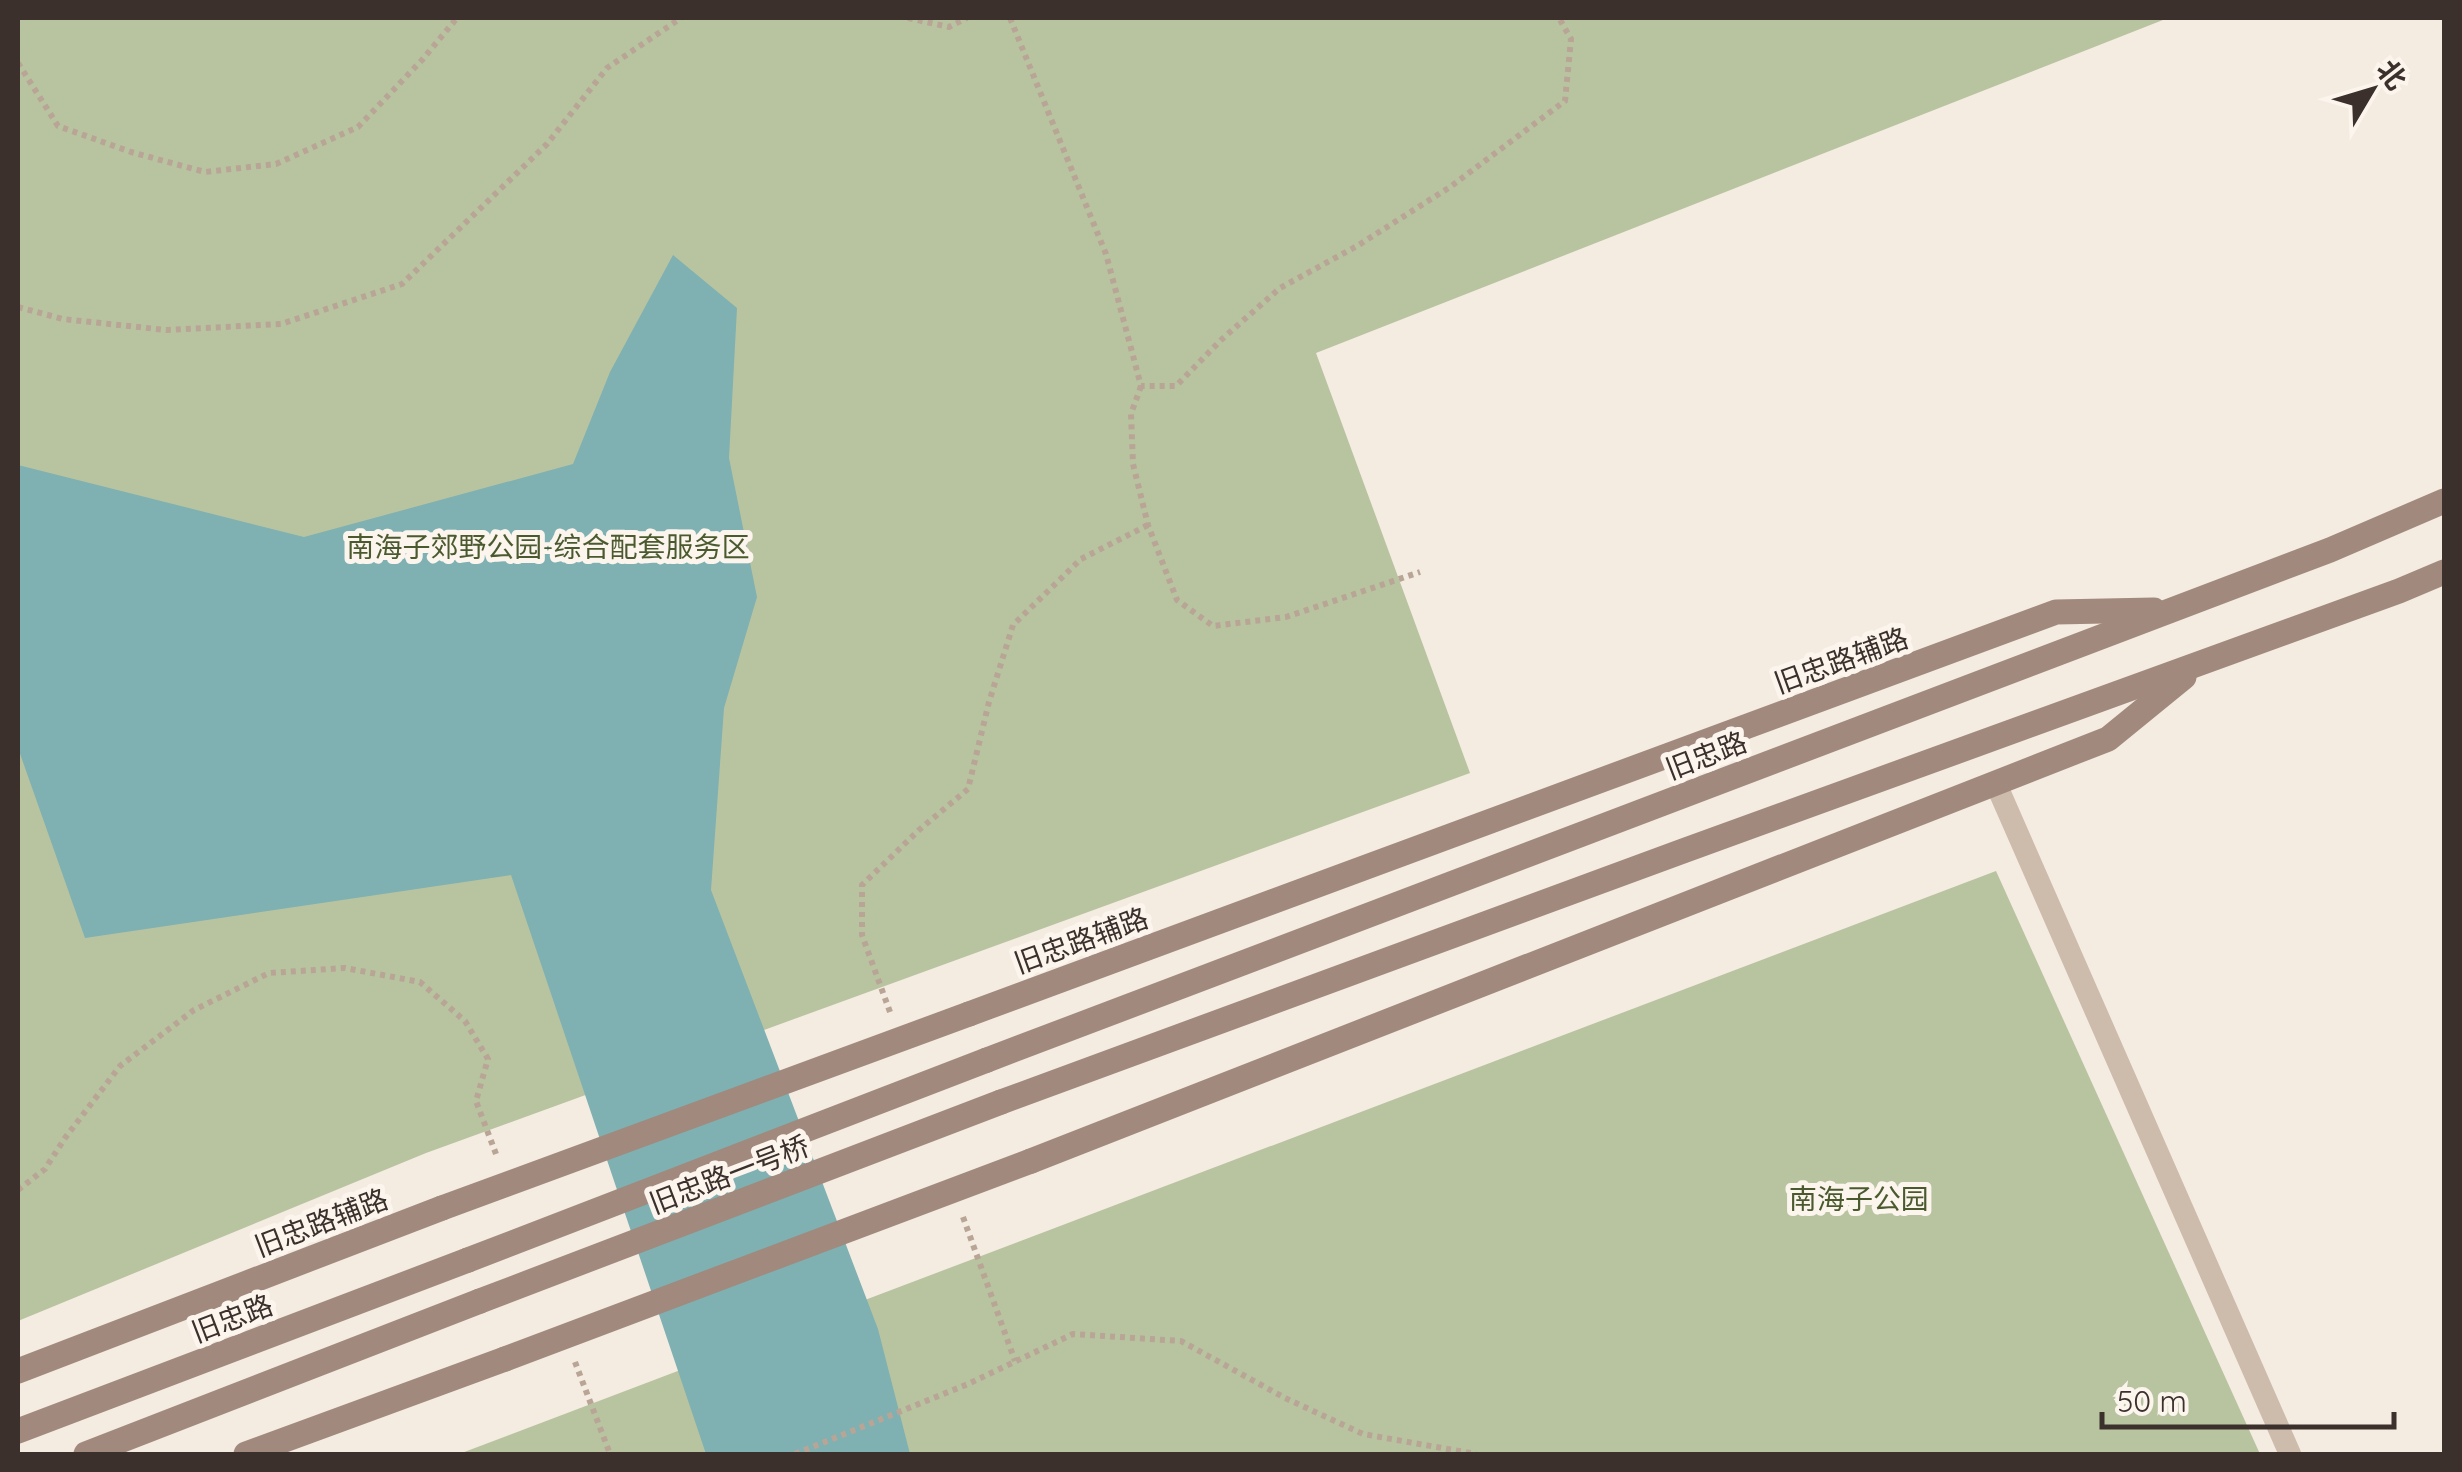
<svg xmlns="http://www.w3.org/2000/svg" width="2462" height="1472" font-family="Quicksand,'Noto Sans SC',sans-serif">
  <style>
    .green { fill: #b8c4a0 }
    .water { fill: #7fb0b2 }
    .lines { fill: none; stroke-linecap: round; stroke-linejoin: round }
    .path { stroke: #b9a596; stroke-width: 6; stroke-dasharray: 5 5; stroke-linecap: butt }
    .lane { stroke: #cdbbac; stroke-width: 22 }
    .secondary { stroke: #a18a7d; stroke-width: 25 }
    .secondary-bridge { stroke: #a18a7d; stroke-width: 25 }
    .labels { text-anchor: middle; dominant-baseline: central; stroke-width: 10; stroke-linejoin: round; paint-order: stroke }
    .park-label { font-size: 28px; fill: #4a5a2e; stroke: #fbf5ee }
    .street-label { font-size: 28px; fill: #3b302b; stroke: #fbf5ee }
  </style>
  <rect width="100%" height="100%" fill="#f4ebe1"/>
  <!-- green -->
  <g class="green">
    <polygon points="18,18 2168,18 1316,353 1470,773 426,1153 18,1321"/>
    <polygon points="1996,871 2260,1454 459,1454"/>
  </g>
  <!-- water -->
  <polygon class="water" points="673,255 737,308 729,458 757,597 724,708 711,890 878,1329 910,1454 706,1454 511,875 85,938 18,748 18,465 304,537 573,464 610,372"/>
  <g class="lines">
    <!-- path -->
    <g class="path">
      <polyline points="908,18 949,27 967,18"/>
      <polyline points="1010,18 1106,254 1141,386 1176,386 1221,340 1280,288 1357,246 1450,187 1565,101 1571,39 1559,18"/>
      <polyline points="18,63 58,126 131,152 205,172 276,164 358,127 422,60 457,18"/>
      <polyline points="18,307 63,319 166,330 281,324 402,284 547,144 607,68 681,18"/>
      <polyline points="1141,386 1131,414 1133,464 1148,525 1177,600 1213,626 1286,617 1420,572"/>
      <polyline points="890,1012 862,935 862,885 919,830 968,789 989,702 1013,625 1081,559 1148,525"/>
      <polyline points="18,1190 45,1169 65,1138 120,1066 194,1010 269,973 345,968 420,982 465,1021 488,1059 476,1101 496,1154"/>
      <polyline points="963,1217 1015,1361"/>
      <polyline points="575,1362 610,1454"/>
      <polyline points="795,1454 968,1384 1073,1334 1181,1341 1285,1398 1363,1434 1476,1454"/>
    </g>
    <!-- lane -->
    <polyline class="lane" points="1996,784 2290,1454"/>
    <!-- secondary -->
    <g class="secondary">
      <polyline points="969,1014 2056,612 2154,610"/>
      <polyline points="987,1060 2330,550 2444,501"/>
      <polyline points="1001,1102 1683,851 2399,591 2444,572"/>
      <polyline points="1031,1161 2108,739 2184,677"/>
      <polyline points="18,1371 442,1208"/>
      <polyline points="18,1431 468,1260"/>
      <polyline points="86,1454 480,1301"/>
      <polyline points="246,1454 505,1359"/>
    </g>
    <!-- secondary-bridge -->
    <g class="secondary-bridge">
      <polyline points="442,1208 969,1014"/>
      <polyline points="468,1260 987,1060"/>
      <polyline points="480,1301 1001,1102"/>
      <polyline points="505,1359 1031,1161"/>
    </g>
  </g>
  <g class="labels">
    <!-- park labels -->
    <g class="park-label">
      <text x="548" y="546">南海子郊野公园-综合配套服务区</text>
      <text x="1859" y="1198">南海子公园</text>
    </g>
    <!-- street labels -->
    <g class="street-label">
      <text transform="translate(1841 660) rotate(-20)">旧忠路辅路</text>
      <text transform="translate(1706 755) rotate(-21)">旧忠路</text>
      <text transform="translate(1081 940) rotate(-20)">旧忠路辅路</text>
      <text transform="translate(729 1174) rotate(-21)">旧忠路一号桥</text>
      <text transform="translate(321 1222) rotate(-21)">旧忠路辅路</text>
      <text transform="translate(232 1318) rotate(-21)">旧忠路</text>
    </g>
  </g>
  <!-- border -->
  <rect width="2462" height="1472" fill="none" stroke="#3b302b" stroke-width="40"/>
  <!-- north arrow -->
  <g transform="translate(2372 90) rotate(52)" stroke="#fbf5ee" stroke-width="8" paint-order="stroke">
  <path d="M0-8L18 38L0 25L-18 38Z" fill="#3b302b"/>
  <text y="-15" font-size="28" font-weight="bold" text-anchor="middle" fill="#3b302b">北</text>
  </g>
  <!-- scale -->
  <path d="M2102 1412v15h292v-15" fill="none" stroke="#3b302b" stroke-width="5"/>
  <text x="2117" y="1412" font-size="30" fill="#3b302b" stroke="#fbf5ee" stroke-width="8" paint-order="stroke">50 m</text>
</svg>
